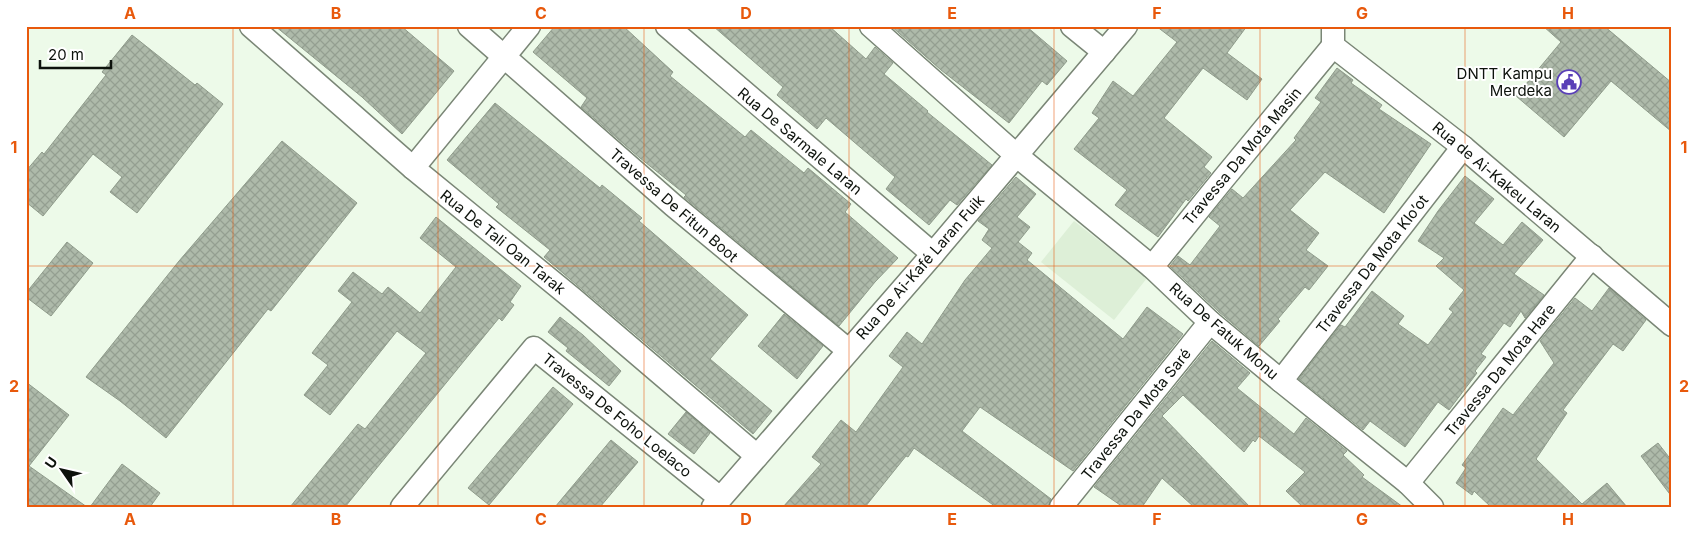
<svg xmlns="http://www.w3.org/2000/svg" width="1698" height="533" font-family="Inter,sans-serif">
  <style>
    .built { fill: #ddefd7 }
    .building { fill: url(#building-cross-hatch); stroke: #8f9b8b }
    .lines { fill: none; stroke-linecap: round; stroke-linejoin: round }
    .street-casing { stroke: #7a8676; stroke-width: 25 }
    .street { stroke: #fff; stroke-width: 22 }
    .grid { fill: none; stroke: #e8590c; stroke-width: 1; stroke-opacity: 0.55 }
    .labels { text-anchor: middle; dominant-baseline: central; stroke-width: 4; stroke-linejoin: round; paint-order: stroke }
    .poi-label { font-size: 15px; fill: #0d120c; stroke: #fff; text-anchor: end }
    .street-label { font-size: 15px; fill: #0d120c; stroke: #fff }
    .neatline { fill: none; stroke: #e8590c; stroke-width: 2 }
    .grid-label { font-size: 16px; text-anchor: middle; font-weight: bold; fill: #e8590c }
  </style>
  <defs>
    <pattern id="building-cross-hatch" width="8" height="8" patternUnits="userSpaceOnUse" patternTransform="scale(1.25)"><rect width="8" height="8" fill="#aebaaa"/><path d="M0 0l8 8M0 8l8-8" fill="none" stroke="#949f91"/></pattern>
  </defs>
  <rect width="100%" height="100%" fill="#edfae9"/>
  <!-- built -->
  <polygon class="built" points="1074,221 1147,278 1114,320 1041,262"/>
  <!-- building -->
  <g class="building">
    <polygon points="275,26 401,26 454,71 402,134 362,97"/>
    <polygon points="555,26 623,26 673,72 670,76 745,137 751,130 804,173 808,168 851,204 845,212 898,258 875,282 839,326 684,197 686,195 640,158 581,107 587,98 533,52"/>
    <polygon points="713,26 829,26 866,59 875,47 893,63 884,74 928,111 927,112 992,165 957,205 950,200 929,225 886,189 895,177 826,118 817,129 777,95 783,87"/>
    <polygon points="891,26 1026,26 1067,61 1047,85 1042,81 1009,123 941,70"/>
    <polygon points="1156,26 1247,26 1227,53 1262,79 1247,100 1203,68 1164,118 1212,157 1204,167 1211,173 1188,201 1186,199 1158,237 1115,205 1127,190 1074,149 1099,118 1092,113 1113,81 1133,96 1177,42"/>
    <polygon points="1543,26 1604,26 1672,83 1672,132 1611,81 1564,137 1516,96 1561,42"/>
    <polygon points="132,35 195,85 197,83 223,104 137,213 110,192 122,177 93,154 43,216 26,202 26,171 42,152 44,154 106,75 102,72"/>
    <polygon points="1337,68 1353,80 1351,83 1382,105 1379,109 1431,144 1384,213 1325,172 1290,210 1319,233 1306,250 1328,266 1309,290 1305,287 1278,319 1280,321 1259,346 1219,312 1170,266 1178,256 1190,265 1220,226 1209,217 1232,189 1243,198 1296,140 1294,138 1321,102 1315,98"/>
    <polygon points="495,103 600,188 602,185 642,218 639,221 748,315 710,359 772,411 753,434 544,257 550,250 496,207 499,204 447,160"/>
    <polygon points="282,141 357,203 271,311 268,309 166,438 120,401 86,377 179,261"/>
    <polygon points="1465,176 1494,199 1474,223 1503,245 1522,222 1543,240 1514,274 1544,295 1525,318 1521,311 1510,327 1504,323 1481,354 1486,357 1475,371 1477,373 1449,410 1438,402 1405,447 1370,421 1363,430 1299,379 1341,325 1345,327 1372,291 1404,316 1398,324 1428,345 1453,312 1449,309 1464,290 1436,266 1444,258 1418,241 1438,211"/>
    <polygon points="1016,177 1036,194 1017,217 1030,227 1018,242 1032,253 1027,260 1123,339 1147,307 1183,334 1073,471 980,407 962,431 1051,499 1048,507 996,507 914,448 908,457 906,456 865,507 783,507 821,464 812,457 841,420 856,432 903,367 889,356 907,332 922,344 965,280 992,248 982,240 989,229 978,221"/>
    <polygon points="436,217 521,286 510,302 514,305 502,321 499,318 345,507 290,507 358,424 365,429 426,353 397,331 330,415 304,395 328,365 312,353 352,302 338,291 353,272 382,294 388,287 420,313 456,267 420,238"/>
    <polygon points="67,242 93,263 51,316 26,297 26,293"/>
    <polygon points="1609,288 1646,320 1623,351 1613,344 1563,410 1567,413 1536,459 1582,504 1607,483 1627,507 1491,507 1474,491 1472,495 1456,483 1466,468 1462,465 1503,408 1513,415 1554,363 1540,341 1575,298 1592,311"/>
    <polygon points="784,314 823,346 797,379 758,346"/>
    <polygon points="560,317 583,335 621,371 609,386 566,351 568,348 548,332"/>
    <polygon points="1212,341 1250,373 1237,388 1294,434 1306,418 1347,451 1343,455 1364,475 1362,477 1403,507 1303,507 1286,491 1305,472 1259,436 1255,442 1253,440 1244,452 1183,395 1162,416 1250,507 1194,507 1162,478 1142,507 1123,507 1094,487"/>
    <polygon points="26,382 69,415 29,466 87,507 26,507"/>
    <polygon points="553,387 573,404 489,505 468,488"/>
    <polygon points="686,412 710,433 694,454 668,434"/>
    <polygon points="611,440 638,462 600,507 555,507"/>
    <polygon points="1658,443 1672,461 1672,497 1641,456"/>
    <polygon points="122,464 160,493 150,507 90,507"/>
  </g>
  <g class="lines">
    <!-- street casing -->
    <g class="street-casing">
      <g id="street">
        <polyline points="251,26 413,168 572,298 757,456"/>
        <polyline points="469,26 673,205 848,350"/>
        <polyline points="667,26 933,254"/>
        <polyline points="871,26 1016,155 1152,267 1210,322 1281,381 1408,483 1432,507"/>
        <polyline points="1072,26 1104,52"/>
        <polyline points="1333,26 1333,46 1463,147 1672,325"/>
        <polyline points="413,168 529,26"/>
        <polyline points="1152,267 1224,178 1333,46"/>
        <polyline points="1281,381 1463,147"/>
        <polyline points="1408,483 1592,256"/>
        <polyline points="402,507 534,348 720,498"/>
        <polyline points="713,507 933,254 1126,26"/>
        <polyline points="1061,507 1210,322"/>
      </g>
    </g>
    <!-- street -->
    <use href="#street" class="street"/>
  </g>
  <!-- grid -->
  <path class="grid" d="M233,26v481M438,26v481M644,26v481M849,26v481M1054,26v481M1260,26v481M1465,26v481M26,266h1646"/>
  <!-- icons -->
  <defs>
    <g id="civic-ring" transform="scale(1.25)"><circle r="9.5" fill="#fff" stroke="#593fb7" stroke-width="1.5"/><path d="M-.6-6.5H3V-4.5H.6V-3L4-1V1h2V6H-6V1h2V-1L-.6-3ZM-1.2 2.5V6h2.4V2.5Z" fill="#593fb7"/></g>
  </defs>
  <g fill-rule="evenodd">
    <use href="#civic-ring" x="1569" y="82"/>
  </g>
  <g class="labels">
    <!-- poi labels -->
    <g class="poi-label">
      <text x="1552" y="73">DNTT Kampu<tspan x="1552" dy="17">Merdeka</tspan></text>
    </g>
    <!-- street labels -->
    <g class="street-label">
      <text transform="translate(800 141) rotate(40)">Rua De Sarmale Laran</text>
      <text transform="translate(1242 156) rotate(-50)">Travessa Da Mota Masin</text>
      <text transform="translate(1497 177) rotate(40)">Rua de Ai-Kakeu Laran</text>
      <text transform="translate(674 205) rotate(41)">Travessa De Fitun Boot</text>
      <text transform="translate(503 242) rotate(39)">Rua De Tali Oan Tarak</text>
      <text transform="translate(1372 264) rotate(-52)">Travessa Da Mota Klo’ot</text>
      <text transform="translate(920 267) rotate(-49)">Rua De Ai-Kafé Laran Fuik</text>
      <text transform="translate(1224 331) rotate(41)">Rua De Fatuk Monu</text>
      <text transform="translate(1500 370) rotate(-51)">Travessa Da Mota Hare</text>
      <text transform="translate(1136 414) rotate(-51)">Travessa Da Mota Saré</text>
      <text transform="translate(617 415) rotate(39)">Travessa De Foho Loelaco</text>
    </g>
  </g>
  <!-- border -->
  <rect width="1698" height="533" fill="none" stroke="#ffffff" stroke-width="55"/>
  <!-- north arrow -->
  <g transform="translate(62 470) rotate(304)" stroke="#ffffff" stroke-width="4" paint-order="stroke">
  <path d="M0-4L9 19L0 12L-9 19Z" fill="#0d120c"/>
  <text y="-8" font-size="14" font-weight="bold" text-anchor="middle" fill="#0d120c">U</text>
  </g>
  <!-- scale -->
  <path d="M40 60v8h71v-8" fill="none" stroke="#0d120c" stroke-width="2.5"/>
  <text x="48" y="60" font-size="15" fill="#0d120c" stroke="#ffffff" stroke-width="4" paint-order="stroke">20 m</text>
  <rect x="28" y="28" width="1642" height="478" class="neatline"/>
  <g class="grid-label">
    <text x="130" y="19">A</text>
    <text x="336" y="19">B</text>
    <text x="541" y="19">C</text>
    <text x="746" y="19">D</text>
    <text x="952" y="19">E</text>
    <text x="1157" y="19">F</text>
    <text x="1362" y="19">G</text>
    <text x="1568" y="19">H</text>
    <text x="14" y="153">1</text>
    <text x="1684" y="153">1</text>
    <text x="14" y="392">2</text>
    <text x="1684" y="392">2</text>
    <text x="130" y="525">A</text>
    <text x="336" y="525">B</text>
    <text x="541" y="525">C</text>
    <text x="746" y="525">D</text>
    <text x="952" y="525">E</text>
    <text x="1157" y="525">F</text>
    <text x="1362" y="525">G</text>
    <text x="1568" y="525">H</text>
  </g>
</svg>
